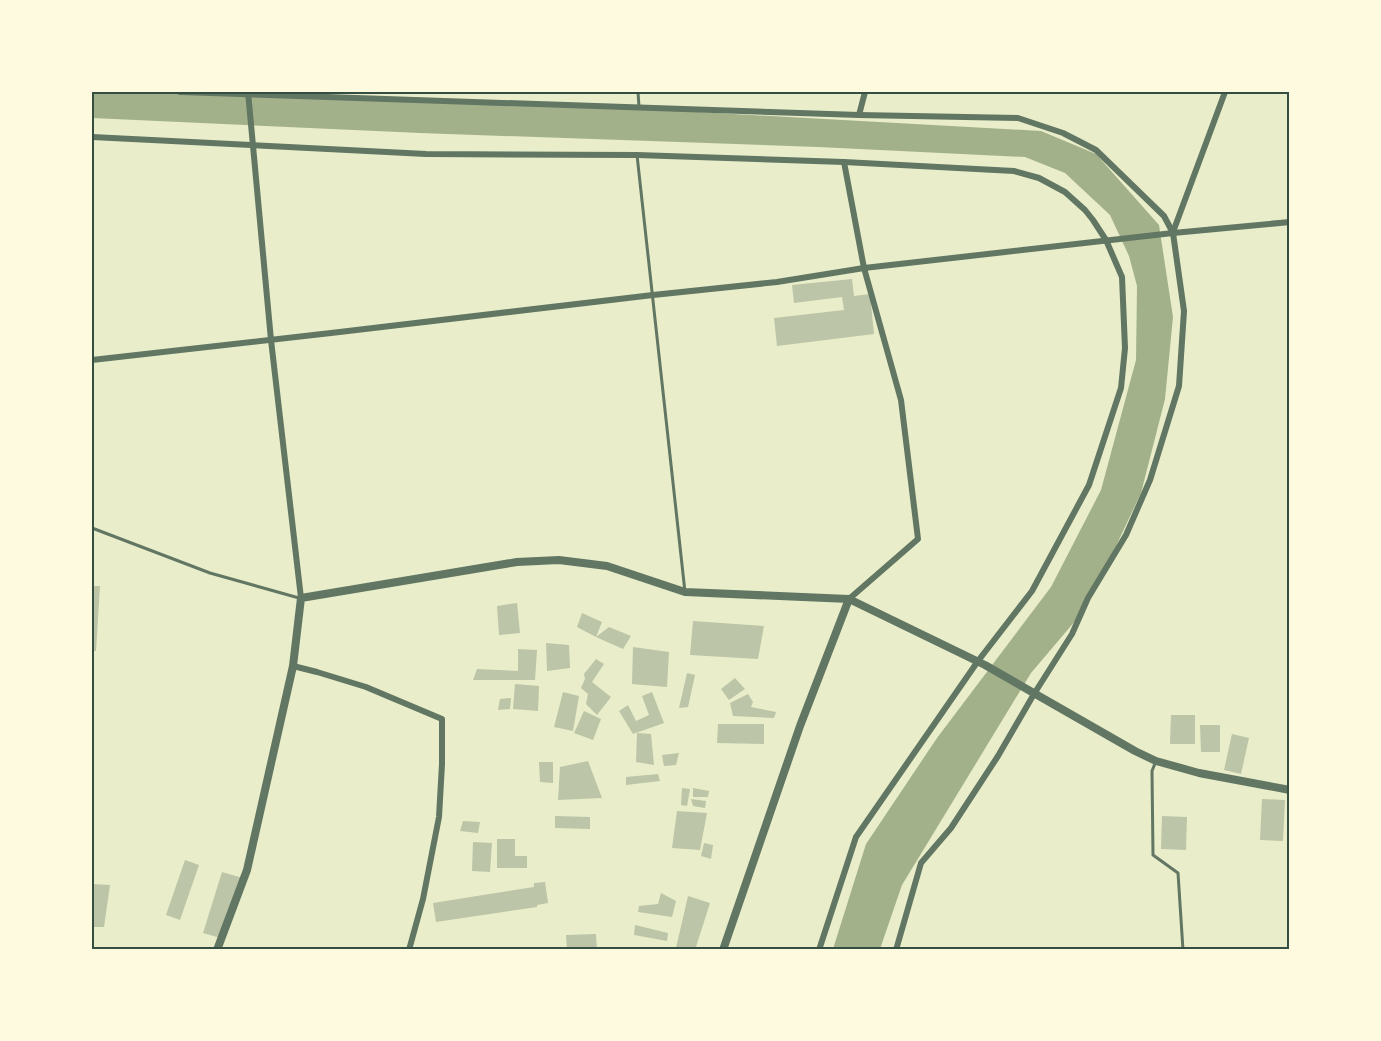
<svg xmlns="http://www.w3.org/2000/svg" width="1381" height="1041" font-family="Ubuntu,sans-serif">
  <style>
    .water { fill: #a3b18a }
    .building { fill: #bcc5a7 }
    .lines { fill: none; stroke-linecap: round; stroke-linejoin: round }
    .service { stroke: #617663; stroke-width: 3 }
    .minor { stroke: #617663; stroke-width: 6 }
    .tertiary { stroke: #617663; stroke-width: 8 }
    .neatline { fill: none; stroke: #344e41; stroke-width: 2 }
  </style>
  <rect width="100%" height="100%" fill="#e9edc9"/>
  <!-- water -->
  <polygon class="water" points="92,92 298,96 644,109 1041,131 1096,154 1159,225 1173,317 1165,399 1141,493 1116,546 1076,620 1031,673 902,885 880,949 833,949 866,844 937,738 1051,587 1101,490 1136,360 1137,286 1129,256 1110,215 1065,173 1025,157 818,147 420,133 92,118"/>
  <!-- building -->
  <g class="building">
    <polygon points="852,279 854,296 870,294 874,334 777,346 774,318 844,310 842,297 794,303 792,285"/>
    <polygon points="92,586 100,586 96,651 92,651"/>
    <polygon points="517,603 520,633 499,635 497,606"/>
    <polygon points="582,613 602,622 596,637 577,627"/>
    <polygon points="693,621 764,626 758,659 690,655"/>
    <polygon points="609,627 631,636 623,649 596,637"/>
    <polygon points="546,643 569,645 570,668 547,671"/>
    <polygon points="633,647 669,652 667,687 632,684"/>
    <polygon points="518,649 537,650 535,680 473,680 477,669 518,671"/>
    <polygon points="596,659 604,664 592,682 611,697 597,715 586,704 588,694 581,688 585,679 584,674"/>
    <polygon points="687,673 695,675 688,707 679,708"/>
    <polygon points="735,678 745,689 729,700 721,689"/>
    <polygon points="515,684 539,686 538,711 513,709"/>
    <polygon points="563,692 579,696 573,731 554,727"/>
    <polygon points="652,692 664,723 633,734 619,711 628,705 636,721 649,715 642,696"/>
    <polygon points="748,694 753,702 751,707 776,712 774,718 733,716 730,703"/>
    <polygon points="511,698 510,709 498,710 500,699"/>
    <polygon points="584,711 601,719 593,740 574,733"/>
    <polygon points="1171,715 1195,715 1195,744 1170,744"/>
    <polygon points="718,724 764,724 764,744 717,743"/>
    <polygon points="1200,725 1220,725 1220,752 1201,752"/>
    <polygon points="637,733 651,734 654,765 636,762"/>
    <polygon points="1232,734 1249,738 1241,774 1224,770"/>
    <polygon points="679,753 676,765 664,766 662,755"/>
    <polygon points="588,761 602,798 558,800 560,767"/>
    <polygon points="539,762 553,762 553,783 540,782"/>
    <polygon points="658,774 660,781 626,785 626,777"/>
    <polygon points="682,788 690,789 687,806 681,805"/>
    <polygon points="693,788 709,791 708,797 693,797"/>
    <polygon points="691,799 706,801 705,808 693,806"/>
    <polygon points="1262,799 1285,800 1283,841 1260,840"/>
    <polygon points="677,811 707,813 700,850 672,848"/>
    <polygon points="555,816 590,817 590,829 555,828"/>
    <polygon points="1162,816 1187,817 1186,850 1161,849"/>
    <polygon points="463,821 480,822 478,833 460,831"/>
    <polygon points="497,839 515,839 515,856 527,856 527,868 497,868"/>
    <polygon points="473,842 492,843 490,872 472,871"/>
    <polygon points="704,843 713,845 711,859 701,856"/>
    <polygon points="185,860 199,865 180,920 166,915"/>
    <polygon points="222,872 243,878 224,939 203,933"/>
    <polygon points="545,882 548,903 537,905 537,907 436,922 433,903 534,887 534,883"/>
    <polygon points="92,884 110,885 104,927 92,927"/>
    <polygon points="661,893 676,901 672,917 638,912 639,906 658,904"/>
    <polygon points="688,896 710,903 695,950 676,948"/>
    <polygon points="635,925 668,933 667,941 634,935"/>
    <polygon points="596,934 597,950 567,950 566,935"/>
  </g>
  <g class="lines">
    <!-- service -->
    <g class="service">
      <polyline points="638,92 639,107"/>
      <polyline points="637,155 685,592"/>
      <polyline points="92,528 210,573 299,598"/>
      <polyline points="1156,761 1152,771 1153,855 1178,873 1183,950"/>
    </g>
    <!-- minor -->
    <g class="minor">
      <polyline points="180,92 859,115 1018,118 1063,133 1096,150 1164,216 1173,233 1184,311 1179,386 1150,480 1126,535 1088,598 1072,634 1034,694 998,756 951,828 921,863 896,950"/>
      <polyline points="248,92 271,340 301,598"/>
      <polyline points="859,115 865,92"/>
      <polyline points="92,137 426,154 637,155 844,162 1014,171 1039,178 1065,192 1085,210 1093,220 1106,240 1122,277 1125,348 1121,388 1089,485 1032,591 978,661 856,837 819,950"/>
      <polyline points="844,162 864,268 901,400 918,539 849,599"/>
      <polyline points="1173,232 1225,92"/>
      <polyline points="92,360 331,333 653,295 777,282 864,268 1173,233 1290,222"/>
      <polyline points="293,666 317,672 366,687 442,719 442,764 439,817 423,899 409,950"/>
    </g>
    <!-- tertiary -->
    <g class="tertiary">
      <polyline points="217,950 247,870 293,666 301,598 517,562 559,560 607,566 685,592 849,599 985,665 1135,751 1156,761 1199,773 1290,790"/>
      <polyline points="723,950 800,726 849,599"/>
    </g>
  </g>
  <!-- border -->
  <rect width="1381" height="1041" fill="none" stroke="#fefae0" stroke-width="186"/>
  <rect x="93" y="93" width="1195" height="855" class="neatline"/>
</svg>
